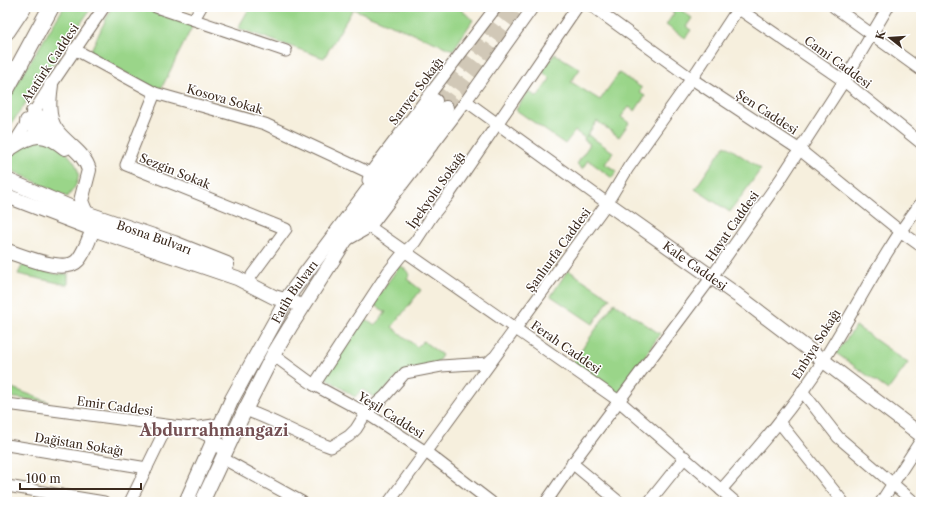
<svg xmlns="http://www.w3.org/2000/svg" width="928" height="509" font-family="'Libre Caslon Text',serif">
  <style>
    .green { fill: #9ad589; stroke: #6a8054 }
    .lines { fill: none; stroke-linecap: round; stroke-linejoin: round }
    .major-tunnel { stroke: #d1c8b7; stroke-width: 14; stroke-dasharray: 14 7; stroke-linecap: butt }
    .minor-casing { stroke: #7c6f61; stroke-width: 13 }
    .major-casing { stroke: #7c6f61; stroke-width: 16 }
    .highway-casing { stroke: #7c6f61; stroke-width: 18 }
    .minor { stroke: #fff; stroke-width: 11 }
    .major { stroke: #fff; stroke-width: 14 }
    .highway { stroke: #fff; stroke-width: 16 }
    .labels { text-anchor: middle; dominant-baseline: central; stroke-width: 3; stroke-linejoin: round; paint-order: stroke }
    .street-label { font-size: 12px; fill: #3b2a1e; stroke: #fff }
    .district-label { font-size: 16px; font-weight: bold; fill: #744f52; stroke: #fff }
  </style>
  <rect width="100%" height="100%" fill="#fff"/>
  <filter id="ink" filterUnits="userSpaceOnUse"><feTurbulence type="fractalNoise" baseFrequency=".025" numOctaves="2"/><feDisplacementMap in="SourceGraphic" scale="8" xChannelSelector="R" yChannelSelector="G"/><feConvolveMatrix kernelMatrix="1 2 1 2 8 2 1 2 1" color-interpolation-filters="sRGB"/></filter>
  <filter id="wash" filterUnits="userSpaceOnUse"><feTurbulence type="fractalNoise" baseFrequency=".012" numOctaves="4" result="noise"/><feDisplacementMap in="SourceGraphic" scale="16" xChannelSelector="R" yChannelSelector="G"/><feGaussianBlur stdDeviation="0.9" result="paint"/><feColorMatrix in="noise" values="0 0 0 0 0 0 0 0 0 0 0 0 0 0 0 0 0 1.4 0 .05"/><feComposite in="paint" operator="in"/></filter>
  <g filter="url(#wash)">
    <rect width="100%" height="100%" fill="#f6efdd"/>
    <!-- green -->
    <g class="green">
      <polygon points="64,7 92,7 7,130 7,100"/>
      <polygon points="112,7 139,7 193,25 160,91 89,54"/>
      <polygon points="250,7 458,7 473,20 453,50 353,9 324,58 238,28"/>
      <polygon points="665,7 684,7 682,11 692,18 686,27 691,30 685,38 666,25 674,13"/>
      <polygon points="555,54 580,69 571,82 600,100 619,73 642,88 639,92 645,96 635,111 629,107 621,117 629,123 619,137 597,121 586,137 588,135 613,152 605,164 617,171 612,178 588,160 582,169 577,164 590,144 584,140 585,138 575,131 565,144 516,110 528,91 537,97 550,79 542,71"/>
      <path d="M51,139c20,18 41,32 16,58l-60,-29v-3l15,-24z"/>
      <polygon points="725,145 761,169 730,212 695,189"/>
      <polygon points="23,264 56,274 68,274 68,285 18,274"/>
      <polygon points="400,265 410,274 407,279 421,290 392,327 417,347 423,341 442,355 436,365 402,372 377,399 362,389 355,397 323,376 362,317 375,326 386,312 373,304"/>
      <polygon points="568,270 610,298 593,324 551,296"/>
      <polygon points="614,303 660,334 618,395 573,362"/>
      <polygon points="856,326 908,363 888,390 836,353"/>
      <polygon points="7,386 49,402 7,397"/>
    </g>
  </g>
  <g filter="url(#ink)">
    <g class="lines">
      <!-- major-tunnel -->
      <g class="major-tunnel">
        <polyline points="435,101 506,7"/>
        <polyline points="446,108 522,7"/>
      </g>
      <!-- minor casing -->
      <g class="minor-casing">
        <g id="minor">
          <polyline points="156,7 286,51"/>
          <polyline points="593,7 692,79 800,150 900,231 921,246"/>
          <polyline points="736,7 844,81 921,143"/>
          <polyline points="834,7 921,70"/>
          <polyline points="194,19 201,7"/>
          <polyline points="74,49 155,93 265,124 370,173"/>
          <polyline points="155,93 126,165 286,229 252,275"/>
          <polyline points="466,101 607,203"/>
          <polyline points="7,154 51,85 104,7"/>
          <polyline points="368,180 370,173 496,7"/>
          <polyline points="370,227 619,401 735,502"/>
          <polyline points="347,240 370,227 466,101 533,7"/>
          <polyline points="273,355 314,385 366,413 426,452 491,502"/>
          <polyline points="314,385 388,272 400,257 415,242 432,216 448,196 577,7"/>
          <polyline points="802,391 838,437 914,502"/>
          <polyline points="7,404 173,426 193,428 220,424"/>
          <path d="M245,410c30,10 56,27 86,37l18,-11 7,-7 10,-16 19,-17 20,-23 36,-7 47,-3 5,-5"/>
          <polyline points="779,422 843,502"/>
          <polyline points="7,445 147,468"/>
          <polyline points="222,458 302,502"/>
          <polyline points="572,463 619,502"/>
          <polyline points="7,486 104,502"/>
          <path d="M721,490c36,-41 73,-83 102,-129 33,-52 60,-109 98,-158"/>
          <polyline points="130,502 167,426"/>
          <polyline points="389,502 607,203 628,168 697,71 739,7"/>
          <polyline points="546,502 577,457 711,278 780,180 844,81 888,7"/>
          <polyline points="649,502 685,457"/>
          <polyline points="881,502 921,440"/>
        </g>
      </g>
      <!-- major casing -->
      <g class="major-casing">
        <g id="major">
          <path d="M51,85c-2,14 -4,32 5,45 11,15 28,22 33,40l-8,31 5,12"/>
          <polyline points="33,112 56,130"/>
          <polyline points="27,121 50,137"/>
          <path d="M11,148c22,-15 33,-17 54,0"/>
          <path id="s1" d="M7,180l70,30 97,33 53,21"/>
          <polyline points="7,196 93,229 237,278 274,297 295,303"/>
          <path id="s2" d="M607,203l130,92 184,140"/>
          <path d="M7,251c16,5 58,24 71,9 7,-8 11,-21 15,-31"/>
          <path d="M193,428c12,4 20,7 26,18"/>
          <path id="s3" d="M186,502l46,-103 58,-105 145,-193"/>
          <polyline points="202,502 245,410 273,355 290,327 345,241 446,108"/>
        </g>
      </g>
      <!-- highway casing -->
      <g class="highway-casing">
        <g id="highway">
          <polyline points="7,31 23,7"/>
          <polyline points="7,88 51,7"/>
        </g>
      </g>
      <!-- minor -->
      <use href="#minor" class="minor"/>
      <!-- major -->
      <use href="#major" class="major"/>
      <!-- highway -->
      <use href="#highway" class="highway"/>
    </g>
  </g>
  <g class="labels">
    <!-- street labels -->
    <g class="street-label">
      <text transform="translate(838 62) rotate(36)">Cami Caddesi</text>
      <text transform="translate(50 63) rotate(-56)">Atatürk Caddesi</text>
      <text transform="translate(416 91) rotate(-53)">Sarıyer Sokağı</text>
      <text transform="translate(225 99) rotate(16)">Kosova Sokak</text>
      <text transform="translate(767 112) rotate(33)">Şen Caddesi</text>
      <text transform="translate(175 171) rotate(22)">Sezgin Sokak</text>
      <text transform="translate(436 190) rotate(-55)">İpekyolu Sokağı</text>
      <text transform="translate(732 226) rotate(-55)">Hayat Caddesi</text>
      <text stroke="none"><textPath href="#s1" startOffset="158">Bosna Bulvarı</textPath></text>
      <text transform="translate(558 250) rotate(-54)">Şanlıurfa Caddesi</text>
      <text stroke="none"><textPath href="#s2" startOffset="108">Kale Caddesi</textPath></text>
      <text stroke="none"><textPath href="#s3" startOffset="237">Fatih Bulvarı</textPath></text>
      <text transform="translate(816 344) rotate(-58)">Enbiya Sokağı</text>
      <text transform="translate(566 347) rotate(35)">Ferah Caddesi</text>
      <text transform="translate(115 406) rotate(8)">Emir Caddesi</text>
      <text transform="translate(391 415) rotate(32)">Yeşil Caddesi</text>
      <text transform="translate(79 444) rotate(9)">Dağistan Sokağı</text>
    </g>
    <!-- district labels -->
    <g class="district-label">
      <text x="214" y="430">Abdurrahmangazi</text>
    </g>
  </g>
  <!-- margin -->
  <rect width="928" height="509" fill="none" stroke="#fff" stroke-width="24"/>
  <!-- north arrow -->
  <g transform="translate(890 38) rotate(287)" stroke="#ffffff" stroke-width="3" paint-order="stroke">
  <path d="M0-3L7 15L0 10L-7 15Z" fill="#3b2a1e"/>
  <text y="-6" font-size="11" font-weight="bold" text-anchor="middle" fill="#3b2a1e">K</text>
  </g>
  <!-- scale -->
  <path d="M20 483v6h121v-6" fill="none" stroke="#3b2a1e" stroke-width="2"/>
  <text x="26" y="483" font-size="12" fill="#3b2a1e" stroke="#ffffff" stroke-width="3" paint-order="stroke">100 m</text>
</svg>
